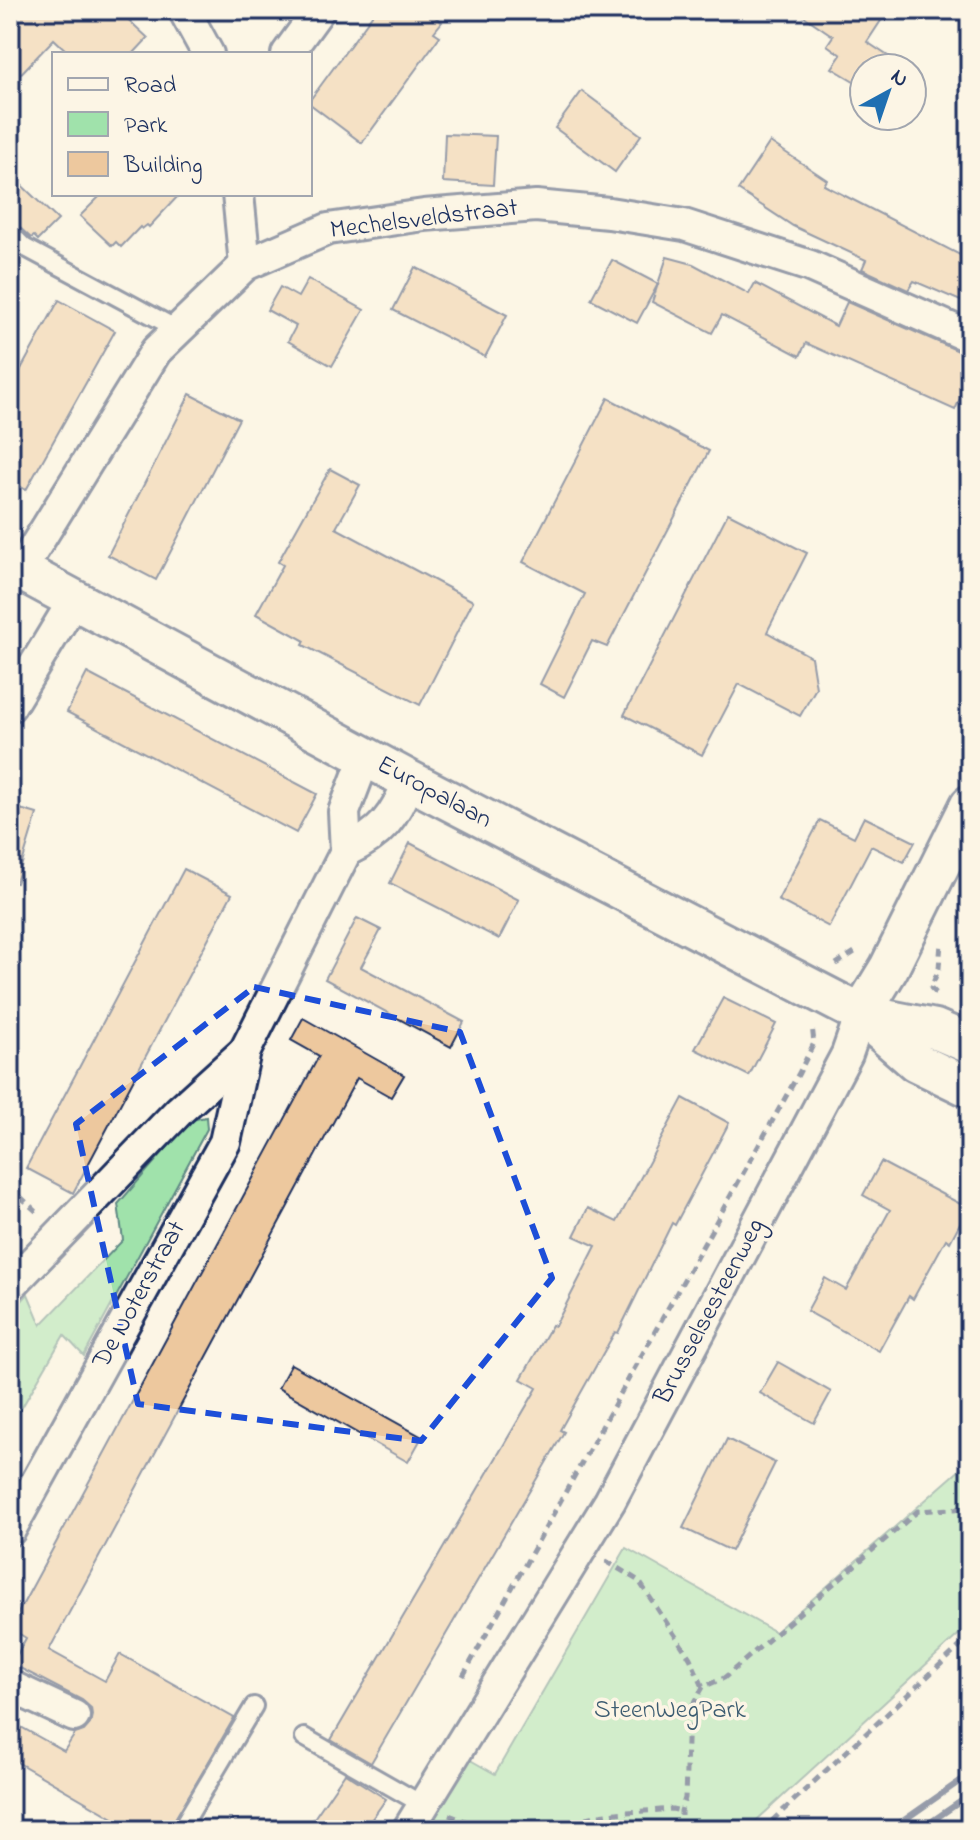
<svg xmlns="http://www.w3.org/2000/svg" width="980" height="1840" font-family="'Indie Flower',sans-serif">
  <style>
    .green { fill: #a0e2ab; stroke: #5e8884; stroke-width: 2 }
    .building { fill: #edc89e; stroke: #1b2f5e; stroke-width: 2 }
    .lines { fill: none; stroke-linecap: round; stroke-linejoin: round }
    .service-casing { stroke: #1b2f5e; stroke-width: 22 }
    .minor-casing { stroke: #1b2f5e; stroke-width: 36 }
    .tertiary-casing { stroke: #1b2f5e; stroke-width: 44 }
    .path { stroke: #1b2f5e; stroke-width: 5; stroke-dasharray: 8 6; stroke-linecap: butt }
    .service { stroke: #fcf5e5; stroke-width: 16 }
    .minor { stroke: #fcf5e5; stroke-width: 30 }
    .tertiary { stroke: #fcf5e5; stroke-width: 38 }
    .rail { stroke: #1b2f5e; stroke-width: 6 }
    .marked { fill: none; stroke: #1d4ed8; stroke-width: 6; stroke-dasharray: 16 10; stroke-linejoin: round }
    .labels { text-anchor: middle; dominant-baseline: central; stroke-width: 7; stroke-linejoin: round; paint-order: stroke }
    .street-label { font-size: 26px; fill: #1b2f5e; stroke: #fcf5e5 }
    .park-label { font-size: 26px; fill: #3c5c71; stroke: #fcf5e5 }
  </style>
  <rect width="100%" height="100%" fill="#fcf5e5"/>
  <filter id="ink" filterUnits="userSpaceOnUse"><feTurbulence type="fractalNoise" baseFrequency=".0125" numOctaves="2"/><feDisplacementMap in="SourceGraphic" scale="16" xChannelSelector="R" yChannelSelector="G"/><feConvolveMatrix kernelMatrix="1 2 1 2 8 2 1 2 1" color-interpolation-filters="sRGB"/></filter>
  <g filter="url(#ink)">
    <!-- green -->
    <g class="green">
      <polygon points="206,1117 207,1129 84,1356 64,1335 10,1428 10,1314 28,1294 41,1325 123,1240 118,1204 191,1120"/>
      <polygon points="970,1461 970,1624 746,1830 420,1830 465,1757 495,1774 626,1548 775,1632"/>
    </g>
    <!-- building -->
    <g class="building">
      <polygon points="10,10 118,10 148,38 133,54 70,54 54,39 10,85"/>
      <polygon points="376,10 425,10 442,22 434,32 440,36 362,143 310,104 310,100"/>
      <polygon points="795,10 888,10 867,42 906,68 864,68 864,87 832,68 841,55 827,45 833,36"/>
      <polygon points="582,91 641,135 615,172 555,128"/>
      <polygon points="445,134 496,136 493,185 443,182"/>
      <polygon points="770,142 827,180 824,185 970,260 970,305 914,281 908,290 862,269 866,260 793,226 738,190"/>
      <polygon points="10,174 58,220 38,240 34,236 31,238 17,225 10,222"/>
      <polygon points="102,194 180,194 149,227 147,225 142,229 140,227 121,247 116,242 112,246 80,216"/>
      <polygon points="667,257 693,264 749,294 755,283 836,326 847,302 970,356 970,376 955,410 806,343 800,356 722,315 712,333 652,302"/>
      <polygon points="612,260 658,284 637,323 591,299"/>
      <polygon points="415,267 507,315 485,357 393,310"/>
      <polygon points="308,279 364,310 332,366 288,341 296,326 267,310 280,287 298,297"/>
      <polygon points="59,300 115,331 26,490 10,480 10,389"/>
      <polygon points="190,394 239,419 156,580 108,555"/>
      <polygon points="608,398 709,451 607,647 592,641 564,697 540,684 585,594 523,562"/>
      <polygon points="330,469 360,485 336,528 473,601 420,705 303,645 305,641 256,614 283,565 278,562"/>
      <polygon points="728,513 807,553 767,632 811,657 816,688 800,716 739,684 702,755 624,715"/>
      <polygon points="87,673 317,794 296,833 67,712"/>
      <polygon points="10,806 37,814 16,883 10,882"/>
      <polygon points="864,817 915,842 904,862 871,846 829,927 778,900 820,820 854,837"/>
      <polygon points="410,843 519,900 499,939 390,883"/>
      <polygon points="184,869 232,894 73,1193 26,1168"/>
      <polygon points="357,918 381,930 361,967 464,1022 451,1047 325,979"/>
      <polygon points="723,998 776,1024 749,1076 695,1049"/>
      <polygon points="303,1018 404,1075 391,1097 357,1078 49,1650 105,1681 120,1654 234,1718 169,1830 134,1830 10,1758 10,1721 64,1751 75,1734 84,1731 90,1724 92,1715 91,1708 82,1700 12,1664 26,1638 10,1628 319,1056 291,1040"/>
      <polygon points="683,1098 729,1123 675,1225 672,1223 618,1333 615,1332 560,1430 564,1432 371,1763 331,1740 537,1388 521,1379 552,1325 555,1326 596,1246 574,1236 588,1208 617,1222"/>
      <polygon points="881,1162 968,1208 950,1242 946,1239 913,1299 909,1296 879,1351 807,1311 825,1278 846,1290 890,1210 863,1195"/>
      <polygon points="778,1362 831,1392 814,1423 760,1393"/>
      <polygon points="291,1364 422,1437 408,1462 278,1388"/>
      <polygon points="727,1439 775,1463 731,1551 683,1528"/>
      <polygon points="345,1773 386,1799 364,1830 306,1830"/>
    </g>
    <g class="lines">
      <!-- service casing -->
      <g class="service-casing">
        <g id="service">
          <polyline points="10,233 24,247 177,329"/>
          <polyline points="304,1737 425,1806"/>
          <polyline points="180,1830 254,1706"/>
        </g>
      </g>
      <!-- minor casing -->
      <g class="minor-casing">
        <g id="minor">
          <polyline points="184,10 208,54"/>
          <polyline points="287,54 319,10"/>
          <polyline points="238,194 245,265"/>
          <polyline points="20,571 156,351 245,265 328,229 424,215 536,206 609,213 684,225 810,266 970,337"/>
          <polyline points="10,706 74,600"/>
          <path d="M346,851c35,-17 49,-34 63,-71"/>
          <polyline points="10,1286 180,1110 245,1051"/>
          <polyline points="10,1530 225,1142 245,1051 346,851 344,812 365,757"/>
          <polyline points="10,1686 74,1716"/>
          <polyline points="408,1830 610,1501 847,1054 861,1014"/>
        </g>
      </g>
      <!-- tertiary casing -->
      <g class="tertiary-casing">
        <g id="tertiary">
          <polyline points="10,565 409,780 861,1014 916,1062 970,1088"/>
          <polyline points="861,1014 889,968 970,805"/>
          <polyline points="864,1015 935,1029 970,1044"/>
        </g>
      </g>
      <!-- path -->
      <g class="path">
        <polyline points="836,964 858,950"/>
        <polyline points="936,993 931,988 939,968 941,943"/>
        <polyline points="10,1187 38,1213"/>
        <polyline points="606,1561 639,1581 690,1658 703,1687"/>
        <polyline points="463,1676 799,1073 814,1043 812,1025"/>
        <polyline points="449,1815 489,1830"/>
        <path d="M560,1830c31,-21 76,-17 112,-21l9,2"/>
        <polyline points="681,1830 681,1811 685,1798 688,1714 703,1687 724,1678 918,1511 970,1508"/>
        <polyline points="762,1830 970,1637"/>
      </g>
      <!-- service -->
      <use href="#service" class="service"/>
      <!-- minor -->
      <use href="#minor" class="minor"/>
      <!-- tertiary -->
      <use href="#tertiary" class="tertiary"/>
      <!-- rail -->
      <g class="rail">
        <polyline points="890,1830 970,1774"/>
        <polyline points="919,1830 970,1795"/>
      </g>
    </g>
  </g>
  <!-- marked area -->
  <path d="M0 0H980V1840H0ZM254,987l206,45 92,246 -131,163 -283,-37 -62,-280z" fill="#fcf5e5" fill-opacity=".55" fill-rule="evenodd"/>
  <path class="marked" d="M254,987l206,45 92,246 -131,163 -283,-37 -62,-280z"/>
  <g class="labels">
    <!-- street labels -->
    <g class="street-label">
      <text transform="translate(424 220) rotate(-7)">Mechelsveldstraat</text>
      <text transform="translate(434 793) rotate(28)">Europalaan</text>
      <text transform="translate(140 1295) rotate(-61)">De Noterstraat</text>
      <text transform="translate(710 1312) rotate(-62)">Brusselsesteenweg</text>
    </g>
    <!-- park labels -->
    <g class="park-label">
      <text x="670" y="1711">SteenWegPark</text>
    </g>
  </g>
  <!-- margin -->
  <rect width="980" height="1840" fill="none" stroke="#fcf5e5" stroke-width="40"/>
  <rect x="20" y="20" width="940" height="1800" fill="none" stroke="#1b2f5e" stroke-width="3" filter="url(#ink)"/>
  <!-- legend -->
  <rect x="52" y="52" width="260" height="144" fill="#fcf5e5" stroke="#a2a6af" stroke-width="2"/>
  <rect x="68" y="78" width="40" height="12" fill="#fcf5e5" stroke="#a2a6af" stroke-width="2"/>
  <text x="124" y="92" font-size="24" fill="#1b2f5e">Road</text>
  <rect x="68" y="112" width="40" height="24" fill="#a0e2ab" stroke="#a2a6af" stroke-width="2"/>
  <text x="124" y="132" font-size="24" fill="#1b2f5e">Park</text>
  <rect x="68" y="152" width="40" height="24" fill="#edc89e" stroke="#a2a6af" stroke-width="2"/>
  <text x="124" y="172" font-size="24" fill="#1b2f5e">Building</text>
  <!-- north arrow -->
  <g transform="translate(888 92) rotate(40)"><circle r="38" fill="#fcf5e5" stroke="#a2a6af" stroke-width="2"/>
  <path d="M0-6L14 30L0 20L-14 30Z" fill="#1f6fb2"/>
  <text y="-12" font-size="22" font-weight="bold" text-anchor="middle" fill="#1b2f5e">N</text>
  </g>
</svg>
